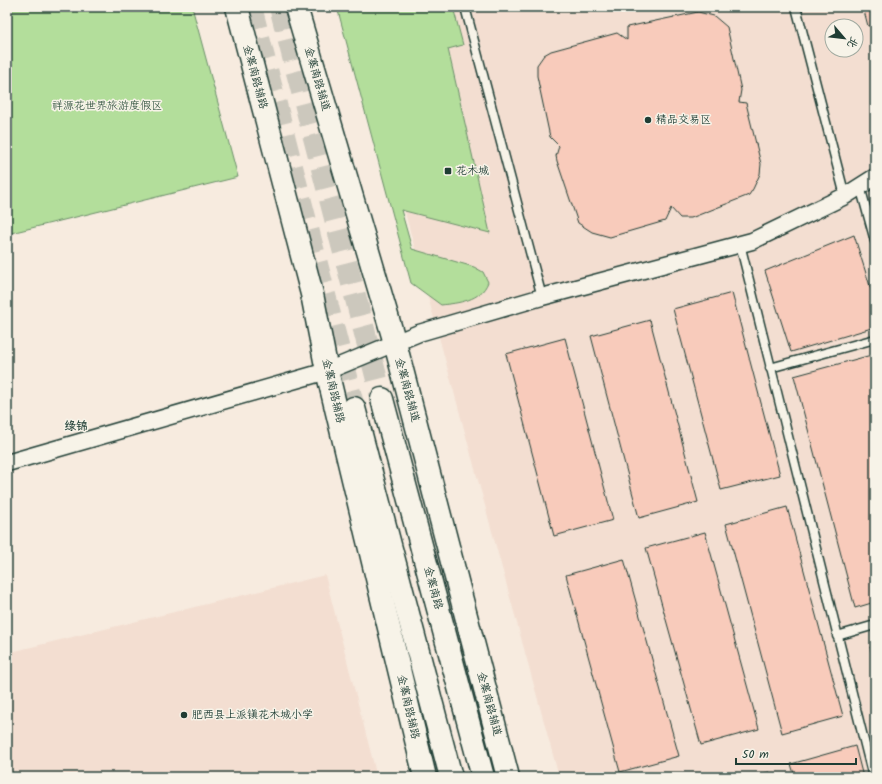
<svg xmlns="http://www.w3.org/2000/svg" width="882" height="784" font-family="Kalam,'LXGW WenKai TC',sans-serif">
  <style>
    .built { fill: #f3ded1; fill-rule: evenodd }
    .green { fill: #b3de9b; stroke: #698e68 }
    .building { fill: #f8cbbb; stroke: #1f3d34 }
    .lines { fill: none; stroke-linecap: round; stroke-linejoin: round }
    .highway-tunnel { stroke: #ccc8bd; stroke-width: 22; stroke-dasharray: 22 11; stroke-linecap: butt }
    .lane-casing { stroke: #1f3d34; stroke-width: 11 }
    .street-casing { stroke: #1f3d34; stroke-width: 19 }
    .secondary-casing { stroke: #1f3d34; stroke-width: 25 }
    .highway-casing { stroke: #1f3d34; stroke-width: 25 }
    .path { stroke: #1f3d34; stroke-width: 2.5; stroke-dasharray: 1 3; stroke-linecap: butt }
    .lane { stroke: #f7f3e8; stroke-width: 8 }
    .street { stroke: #f7f3e8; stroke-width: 16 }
    .secondary { stroke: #f7f3e8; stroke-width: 22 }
    .highway { stroke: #f7f3e8; stroke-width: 22 }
    .poi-dot { fill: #1f3d34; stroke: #f7f3e8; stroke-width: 1.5 }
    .labels { text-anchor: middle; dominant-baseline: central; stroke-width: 3; stroke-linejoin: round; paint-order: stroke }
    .street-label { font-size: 11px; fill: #1f3d34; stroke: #f7f3e8 }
    .park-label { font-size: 11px; fill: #3d5d49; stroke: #f7f3e8 }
    .poi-label { font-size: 11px; fill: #1f3d34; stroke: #f7f3e8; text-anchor: start }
    .neighbourhood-label { font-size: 12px; font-weight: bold; fill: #1f3d34; stroke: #f7f3e8 }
  </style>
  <rect width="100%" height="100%" fill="#f7ebdf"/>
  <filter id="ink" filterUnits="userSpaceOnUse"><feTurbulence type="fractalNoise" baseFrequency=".025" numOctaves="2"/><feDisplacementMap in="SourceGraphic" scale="8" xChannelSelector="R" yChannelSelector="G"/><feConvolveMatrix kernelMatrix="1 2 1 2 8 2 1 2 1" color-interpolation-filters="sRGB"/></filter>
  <g filter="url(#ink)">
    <!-- built -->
    <g class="built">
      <path d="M349,7h526v770h-316zM832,26h24v24h-24z"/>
      <polygon points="325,575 377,777 7,777 7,653"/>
    </g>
    <!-- green -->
    <g class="green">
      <polygon points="7,7 192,7 238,177 7,234"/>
      <path d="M337,7h116l10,38 -15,4 42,184 -89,-23 11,39 62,18 9,5 5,10c-7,19 -30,21 -47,23l-30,-22z"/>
    </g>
    <!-- building -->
    <g class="building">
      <polygon points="863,7 875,7 875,26 868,26"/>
      <polygon points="698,12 714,16 727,27 741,90 739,102 746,103 761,164 760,174 753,189 749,195 691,218 680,218 671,208 665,221 610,237 592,232 578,223 557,161 556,156 559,146 550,137 537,76 537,65 544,55 551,51 617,33 627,40 627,27"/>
      <polygon points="854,235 875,302 875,327 791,352 765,271"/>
      <polygon points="732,293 780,475 721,490 673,309"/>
      <polygon points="650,320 698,502 639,518 591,336"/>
      <polygon points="565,338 613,520 554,536 506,354"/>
      <polygon points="875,354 875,602 855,608 794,376"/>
      <polygon points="787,507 843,716 782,733 726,524"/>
      <polygon points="705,532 759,729 701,745 646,548"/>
      <polygon points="624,559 679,756 620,772 566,575"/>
      <polygon points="875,645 875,664 870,647"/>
      <polygon points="855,746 863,777 795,777 791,764"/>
      <polygon points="769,772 770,777 751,777"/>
    </g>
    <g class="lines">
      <!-- highway-tunnel -->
      <g class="highway-tunnel">
        <polyline points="251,7 354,408"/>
        <polyline points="280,7 382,399"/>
      </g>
      <!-- lane casing -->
      <g class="lane-casing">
        <g id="lane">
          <polyline points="465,7 542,297"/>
          <polyline points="796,7 845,196"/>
          <polyline points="860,186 875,241"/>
          <polyline points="740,244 873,777"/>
          <polyline points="770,368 875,339"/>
          <polyline points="837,636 875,625"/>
        </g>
      </g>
      <!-- street casing -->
      <g class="street-casing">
        <polyline id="street" points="7,463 327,371 419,333 542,297 752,241 845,196 875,177"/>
      </g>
      <!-- secondary casing -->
      <g class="secondary-casing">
        <g id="secondary">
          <polyline points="237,7 312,294 327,371 425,777"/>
          <polyline points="296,7 395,343 508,777"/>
        </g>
      </g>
      <!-- highway casing -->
      <g class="highway-casing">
        <g id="highway">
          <polyline points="382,399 483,777"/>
          <polyline points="354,408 451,777"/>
        </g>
      </g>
      <!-- path -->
      <polyline class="path" points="615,7 617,13"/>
      <!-- lane -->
      <use href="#lane" class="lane"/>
      <!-- street -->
      <use href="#street" class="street"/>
      <!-- secondary -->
      <use href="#secondary" class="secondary"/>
      <!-- highway -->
      <use href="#highway" class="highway"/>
    </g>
  </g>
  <!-- markers -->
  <g class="poi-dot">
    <circle cx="648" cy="120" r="4"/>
    <rect x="444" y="167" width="8" height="8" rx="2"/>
    <circle cx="184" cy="715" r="4"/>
  </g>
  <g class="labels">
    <!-- street labels -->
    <g class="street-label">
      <text transform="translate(255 77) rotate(75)">金寨南路辅路</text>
      <text transform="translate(317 79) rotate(74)">金寨南路辅道</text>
      <text transform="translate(407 390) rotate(75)">金寨南路辅道</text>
      <text transform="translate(333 391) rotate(77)">金寨南路辅路</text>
      <text transform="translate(433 588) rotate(75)">金寨南路</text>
      <text transform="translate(489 704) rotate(75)">金寨南路辅道</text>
      <text transform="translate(408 707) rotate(77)">金寨南路辅路</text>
    </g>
    <!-- park labels -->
    <g class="park-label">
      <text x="107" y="106">祥源花世界旅游度假区</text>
    </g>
    <!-- poi labels -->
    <g class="poi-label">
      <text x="656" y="120">精品交易区</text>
      <text x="456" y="171">花木城</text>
      <text x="192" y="715">肥西县上派镇花木城小学</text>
    </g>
    <!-- neighbourhood labels -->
    <g class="neighbourhood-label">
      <text x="76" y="426">绿锦</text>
    </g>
  </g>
  <!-- margin -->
  <rect width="882" height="784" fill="none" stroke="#f7f3e8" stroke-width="24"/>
  <rect x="12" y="12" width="858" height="760" fill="none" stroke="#1f3d34" stroke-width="1.5" filter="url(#ink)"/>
  <!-- north arrow -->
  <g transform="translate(844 38) rotate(118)"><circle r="19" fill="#f7f3e8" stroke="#a1aaa0"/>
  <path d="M0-3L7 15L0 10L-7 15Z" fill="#1f3d34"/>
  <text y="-6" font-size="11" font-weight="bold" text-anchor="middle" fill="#1f3d34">北</text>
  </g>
  <!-- scale -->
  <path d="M736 758v6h120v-6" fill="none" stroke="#1f3d34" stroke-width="2"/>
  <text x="742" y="758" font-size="12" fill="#1f3d34" stroke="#f7f3e8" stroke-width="3" paint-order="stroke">50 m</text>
</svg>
